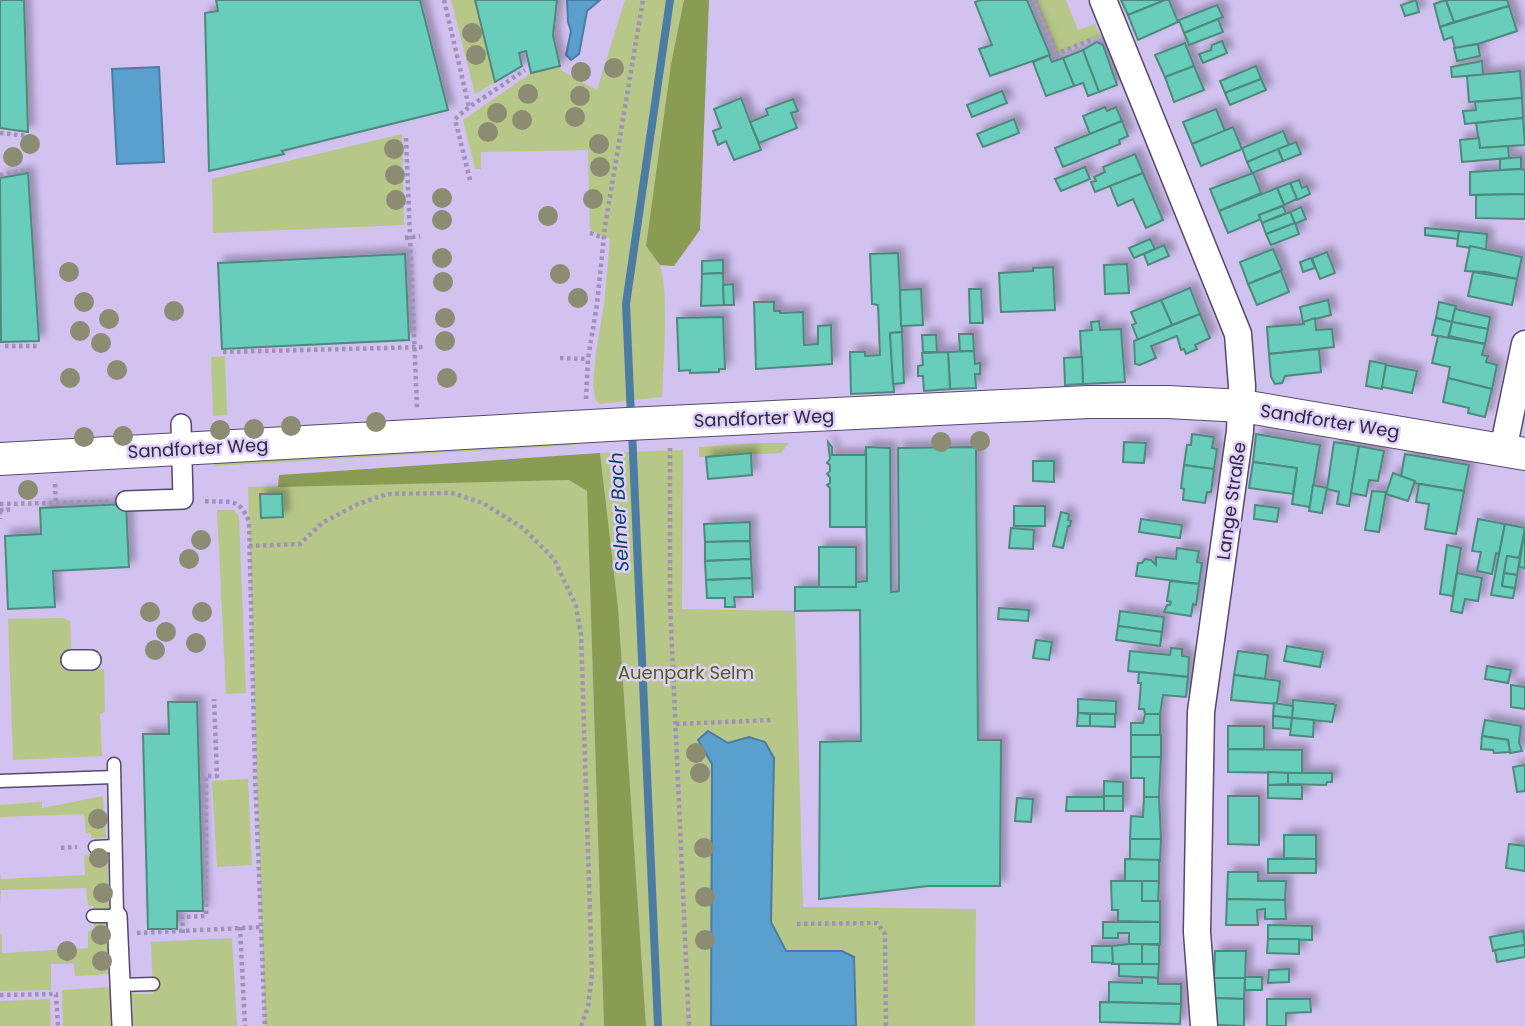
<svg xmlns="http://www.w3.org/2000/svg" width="1525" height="1026" font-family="Poppins,sans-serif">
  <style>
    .green { fill: #b7c788 }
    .forest { fill: #8a9c52 }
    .water { fill: #59a0cf; stroke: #4c7ca3; stroke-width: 2 }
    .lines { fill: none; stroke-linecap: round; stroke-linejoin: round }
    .stream { stroke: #4c7ca3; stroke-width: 8 }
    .building { fill: #67cdba; stroke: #4f897e; stroke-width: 2; filter: url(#shadow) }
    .service-casing { stroke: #56486f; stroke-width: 15 }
    .pedestrian-casing { stroke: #56486f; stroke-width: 22 }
    .minor-casing { stroke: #56486f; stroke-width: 29 }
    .tertiary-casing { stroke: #56486f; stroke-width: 34 }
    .path { stroke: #9f92b8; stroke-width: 4.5; stroke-dasharray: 3.5 3.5; stroke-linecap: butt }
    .service { stroke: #fff; stroke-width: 12 }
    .pedestrian { stroke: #fff; stroke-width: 19 }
    .minor { stroke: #fff; stroke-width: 26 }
    .tertiary { stroke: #fff; stroke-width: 32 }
    .tree { fill: #8b8c72 }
    .labels { text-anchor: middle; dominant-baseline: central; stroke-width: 5; stroke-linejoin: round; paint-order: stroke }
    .street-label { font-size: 18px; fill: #2f293b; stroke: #decffd }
    .park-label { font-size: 18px; fill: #51600a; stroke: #decffd }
    .water-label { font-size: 19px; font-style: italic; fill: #084262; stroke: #decffd }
  </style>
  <defs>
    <filter id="shadow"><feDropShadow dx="6" dy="-6" stdDeviation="3.5" flood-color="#0004"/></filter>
  </defs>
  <rect width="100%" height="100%" fill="#d1c2f0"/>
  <!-- green -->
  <g class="green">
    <polygon points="451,0 475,0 495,82 475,94"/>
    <path d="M625,0h60l-14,64 -25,182c4,6 10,11 13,18 11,20 4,106 3,133l-62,7 -5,-5 -2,-14 3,-33 8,-47 6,-66 -20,-9 -2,-80 -107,2v17h-6l-12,-49 68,-47 29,-7 2,5 35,19z"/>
    <polygon points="1035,0 1066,0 1078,30 1095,24 1100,36 1057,54"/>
    <polygon points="402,134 404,225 213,233 212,179"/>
    <polygon points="225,356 227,415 213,416 211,357"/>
    <polygon points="574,439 575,445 215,466 214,460"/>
    <polygon points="758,443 789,443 781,453 699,457 699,447"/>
    <polygon points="683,450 682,609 795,611 803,907 976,909 975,1026 856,1026 854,957 842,951 786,951 771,922 774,758 749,737 728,743 698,740 712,764 711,1026 646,1026 618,607 600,453"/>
    <polygon points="569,480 587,491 604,1026 265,1026 248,487"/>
    <polygon points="217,510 234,510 239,517 246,693 226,694"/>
    <polygon points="62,618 70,621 72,670 104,669 105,712 100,714 102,756 13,760 8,619"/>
    <polygon points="248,779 252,865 217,867 212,781"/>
    <polygon points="103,796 106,838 91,838 91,833 86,833 84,814 0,817 0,805 42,802 42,808"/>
    <polygon points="92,849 107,849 109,911 94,912 93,906 88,906 86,888 1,890 0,908 0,873 1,879 85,875 84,855 90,856"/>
    <polygon points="94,922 109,922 110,974 75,976 74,964 51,964 51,990 0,991 0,934 2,934 2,953 88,948 88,931 94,930"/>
    <polygon points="232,938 237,1026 133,1026 132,994 153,994 151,942"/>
    <polygon points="111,987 113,1026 63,1026 62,990"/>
    <polygon points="50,999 51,1026 0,1026 0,1001"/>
  </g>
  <!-- forest -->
  <g class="forest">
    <polygon points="684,0 709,0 700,230 674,266 660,265 646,246 671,64"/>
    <polygon points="600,453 618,607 646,1026 604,1026 587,491 569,480 278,487 279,475"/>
  </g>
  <!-- water -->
  <g class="water">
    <polygon points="567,0 600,0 587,11 579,54 571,60 566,55 571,31 568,22"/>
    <polygon points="159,67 164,162 117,164 112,69"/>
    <polygon points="708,731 728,743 749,737 765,742 774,758 771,922 786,951 842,951 854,957 856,1026 711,1026 712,764 698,740"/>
  </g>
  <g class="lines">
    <!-- stream -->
    <g class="stream">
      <polyline points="631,417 626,304 670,0"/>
      <polyline points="632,430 658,1026"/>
    </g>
  </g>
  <!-- building -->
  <g class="building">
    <polygon points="0,0 24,0 28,132 0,128"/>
    <polygon points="216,0 420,0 448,110 282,151 284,154 209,171 205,13 218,11"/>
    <polygon points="475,0 557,0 553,35 560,66 531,73 526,51 519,53 522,66 495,82"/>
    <polygon points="981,0 1027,0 1050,55 990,76 979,49 992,45 975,2"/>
    <polygon points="1121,0 1165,0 1128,15"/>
    <polygon points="1165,0 1169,0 1178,22 1138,40 1128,15"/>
    <polygon points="1416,0 1419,12 1405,16 1401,5"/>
    <polygon points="1446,0 1454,22 1440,27 1434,4"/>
    <polygon points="1446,0 1507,0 1509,6 1454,22"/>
    <polygon points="1217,5 1223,17 1184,33 1179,20"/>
    <polygon points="1509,6 1517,31 1478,44 1455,48 1452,37 1444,40 1440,27"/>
    <polygon points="1218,19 1223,32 1189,45 1184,33"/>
    <polygon points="1222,41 1227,53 1203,63 1199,54 1211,50 1212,45"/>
    <polygon points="1097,42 1103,45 1117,85 1099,92 1083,50"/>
    <polygon points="1185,43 1194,66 1165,77 1155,55"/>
    <polygon points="1478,44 1480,56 1457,61 1454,48"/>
    <polygon points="1083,50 1099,92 1088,96 1083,83 1074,86 1063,58"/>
    <polygon points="1049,55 1052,62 1063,58 1074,86 1046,96 1033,62"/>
    <polygon points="1482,61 1483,75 1452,77 1451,67"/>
    <polygon points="1194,66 1204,90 1174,102 1165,77"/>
    <polygon points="1256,66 1261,79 1225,93 1220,81"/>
    <polygon points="1520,71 1522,98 1469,102 1467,76"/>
    <polygon points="1261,79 1266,90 1230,105 1225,93"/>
    <polygon points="1002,91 1007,103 972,117 967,105"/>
    <polygon points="741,98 761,150 734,160 726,141 718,145 713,131 721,128 714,109"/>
    <polygon points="1522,98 1523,118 1465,124 1463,111 1476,110 1475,102"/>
    <polygon points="793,99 798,111 791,113 797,128 759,143 750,122 768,115 766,109"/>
    <polygon points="1105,107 1107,111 1116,107 1122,121 1090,134 1083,116"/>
    <polygon points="1216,109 1225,131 1192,144 1183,122"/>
    <polygon points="1523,118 1525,145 1480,148 1476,123"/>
    <polygon points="1014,119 1019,133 983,147 977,134"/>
    <polygon points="1122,121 1128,136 1119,140 1120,144 1063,167 1055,148"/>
    <polygon points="1233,127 1242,149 1201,166 1192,144"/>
    <polygon points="1283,131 1289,145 1247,162 1242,148"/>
    <polygon points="1479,138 1480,148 1508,146 1509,158 1462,162 1460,140"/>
    <polygon points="1296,142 1301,154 1283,161 1278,149"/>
    <polygon points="1278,149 1283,161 1252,173 1247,162"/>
    <polygon points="1135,154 1143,173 1095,192 1091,182 1096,181 1094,177 1105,172 1103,167"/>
    <polygon points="1521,157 1521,169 1500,170 1500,159"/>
    <polygon points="1085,167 1090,179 1061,191 1055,179"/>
    <polygon points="1521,169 1525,170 1525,194 1470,195 1470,172"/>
    <polygon points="28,173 39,341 1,342 0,178"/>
    <polygon points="1143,173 1163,220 1146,228 1133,199 1118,206 1110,186"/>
    <polygon points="1253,173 1261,193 1219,211 1210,189"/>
    <polygon points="1299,180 1302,188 1307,186 1310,194 1297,200 1290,183"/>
    <polygon points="1290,183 1297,199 1284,205 1277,188"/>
    <polygon points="1277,188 1284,205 1259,215 1261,219 1228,233 1219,211"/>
    <polygon points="1525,194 1525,219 1476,218 1476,195"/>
    <polygon points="1283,206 1286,213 1262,223 1259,215"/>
    <polygon points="1301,207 1306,219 1295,224 1290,212"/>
    <polygon points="1290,212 1295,223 1266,234 1262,223"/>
    <polygon points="1295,223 1299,234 1271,245 1266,234"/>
    <polygon points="1425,228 1459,231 1458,239 1425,235"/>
    <polygon points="1459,231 1487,234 1486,250 1457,246"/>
    <polygon points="1150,239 1155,249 1134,258 1129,248"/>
    <polygon points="1164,245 1169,256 1148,265 1144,254"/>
    <polygon points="1470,246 1522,257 1517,279 1486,272 1465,271"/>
    <polygon points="1273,249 1282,270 1248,284 1240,262"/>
    <polygon points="1327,252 1335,273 1320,279 1312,258"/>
    <polygon points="898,253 902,332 890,333 894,392 851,394 850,352 865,352 865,356 880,355 878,305 872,304 870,254"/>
    <polygon points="405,254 409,340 222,349 218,263"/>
    <polygon points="1311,258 1315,268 1303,272 1300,262"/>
    <polygon points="723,260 723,273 702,274 702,261"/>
    <polygon points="1127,264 1129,293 1105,294 1104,265"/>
    <polygon points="1053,267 1055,310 1001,312 999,273 1033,271 1033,268"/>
    <polygon points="1281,271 1289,292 1257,305 1248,284"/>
    <polygon points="1473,272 1517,279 1512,305 1468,296"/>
    <polygon points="723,273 724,305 701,306 702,274"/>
    <polygon points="733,284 734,305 724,305 723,285"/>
    <polygon points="1190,288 1200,314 1172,325 1161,300"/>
    <polygon points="921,289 923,325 901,326 900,290"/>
    <polygon points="969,289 981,289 983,323 970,323"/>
    <polygon points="1161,300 1172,325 1138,340 1132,325 1136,323 1131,312"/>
    <polygon points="1328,300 1331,315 1303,322 1300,307"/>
    <polygon points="754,302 774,302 774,311 780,311 780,313 803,312 804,345 818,344 818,326 831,325 832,364 756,369"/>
    <polygon points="1439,302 1456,306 1452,322 1436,318"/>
    <polygon points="1455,309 1490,317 1488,329 1452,322"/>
    <polygon points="1200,314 1210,338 1195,345 1197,349 1186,354 1184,349 1181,350 1177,336 1151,346 1156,358 1140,365 1135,364 1134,341"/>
    <polygon points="723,317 725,369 719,369 719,372 690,373 690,370 679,371 677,318"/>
    <polygon points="1315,318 1316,330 1332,329 1334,347 1269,354 1267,327 1304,324 1303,322"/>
    <polygon points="1436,318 1452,322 1448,338 1432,335"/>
    <polygon points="1099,321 1100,330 1121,329 1125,382 1083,384 1080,331 1092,330 1091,322"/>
    <polygon points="1452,322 1488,329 1485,344 1449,336"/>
    <polygon points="902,332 904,383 893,384 890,333"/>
    <polygon points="959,334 973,334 974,351 960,351"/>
    <polygon points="922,335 936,335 937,352 923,352"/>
    <polygon points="1438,336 1485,344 1482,355 1488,356 1486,362 1497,365 1492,389 1448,378 1450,367 1432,363"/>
    <polygon points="1319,349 1321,372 1285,376 1282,383 1275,384 1271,377 1269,354"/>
    <polygon points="974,351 975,364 980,363 980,374 975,374 976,388 950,389 948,352"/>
    <polygon points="948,352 950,389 924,391 923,376 918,376 918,366 923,365 922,353"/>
    <polygon points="1082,357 1083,384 1065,385 1064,358"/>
    <polygon points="1370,361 1386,364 1382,389 1366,386"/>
    <polygon points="1386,365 1417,371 1412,393 1382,387"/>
    <polygon points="1448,378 1492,389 1485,417 1468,413 1469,408 1443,402"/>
    <polygon points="1192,434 1214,437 1212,448 1217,449 1214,469 1184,465 1187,445 1191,445"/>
    <polygon points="1256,434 1320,445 1310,507 1292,504 1297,468 1253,462"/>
    <polygon points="828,442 832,447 832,455 865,455 866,447 866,527 830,527 830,488 827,485 830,483 830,477 827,474 830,471 830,465 827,463 830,459"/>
    <polygon points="1124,442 1146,443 1144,463 1123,462"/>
    <polygon points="1334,442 1359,446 1349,506 1337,504 1339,492 1327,489"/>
    <polygon points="1359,446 1384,451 1378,481 1369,480 1366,496 1351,493"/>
    <polygon points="866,447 890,448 891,592 899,591 898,448 976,447 978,740 1001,740 1000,886 928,886 819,899 820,742 861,741 860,610 795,611 795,587 856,587 856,582 867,581"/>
    <polygon points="751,453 752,475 708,479 706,457"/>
    <polygon points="1405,454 1469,465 1464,491 1414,483 1401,476"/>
    <polygon points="1033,461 1054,461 1054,482 1033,481"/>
    <polygon points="1253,462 1297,468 1293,494 1249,488"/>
    <polygon points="1184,465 1214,469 1211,492 1207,492 1205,503 1183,500 1184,489 1181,488"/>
    <polygon points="1393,473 1415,481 1408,501 1386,494"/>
    <polygon points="1419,484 1464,491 1456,534 1425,529 1429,504 1416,502"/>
    <polygon points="1313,485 1327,488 1322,513 1309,511"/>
    <polygon points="1372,491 1386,492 1379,532 1365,530"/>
    <polygon points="260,494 282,494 283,517 261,518"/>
    <polygon points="126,504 129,567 53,571 55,607 8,609 5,536 41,534 40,508"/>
    <polygon points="1255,505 1279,508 1277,522 1254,519"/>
    <rect x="1014" y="506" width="31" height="20"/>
    <polygon points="1061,512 1069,514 1068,520 1071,521 1070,526 1068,526 1063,548 1053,546"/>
    <polygon points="1141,519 1182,525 1180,538 1139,532"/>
    <polygon points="1478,519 1505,524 1499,554 1496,553 1492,574 1477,571 1481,552 1472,551"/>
    <polygon points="750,522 750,541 705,542 704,524"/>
    <polygon points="1505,524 1525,528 1519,558 1507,556 1502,586 1515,588 1513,598 1511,598 1491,595"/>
    <polygon points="1011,528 1034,530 1033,549 1009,548"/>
    <polygon points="1525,528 1525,568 1519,567"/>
    <polygon points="750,541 751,559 705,561 705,542"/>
    <polygon points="1447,545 1461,548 1453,596 1440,594"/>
    <rect x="819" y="547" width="37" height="40"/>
    <polygon points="1177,548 1199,551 1197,562 1202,563 1199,584 1136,576 1138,563 1142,563 1145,559 1151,560 1156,565 1156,557 1176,559"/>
    <polygon points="1507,556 1520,558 1517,575 1504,573"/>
    <polygon points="751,559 752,578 706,580 705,561"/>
    <polygon points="1457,573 1482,578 1478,601 1465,599 1462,613 1451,611"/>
    <polygon points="1504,573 1517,575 1515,588 1502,586"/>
    <polygon points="752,578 753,597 734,597 735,607 725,607 725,598 707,598 706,580"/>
    <polygon points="1170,581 1199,584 1196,605 1193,604 1191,616 1164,612 1167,605 1170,605 1171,602 1167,601"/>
    <polygon points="999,608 1029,610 1028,621 998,619"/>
    <polygon points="1120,611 1164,617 1162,632 1118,626"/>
    <polygon points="1118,626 1162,632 1160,646 1116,640"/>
    <polygon points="1036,640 1052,642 1049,660 1033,658"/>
    <polygon points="1287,646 1323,652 1320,667 1284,661"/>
    <polygon points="1171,648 1182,649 1182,656 1189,657 1188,677 1128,671 1130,651 1170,655"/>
    <polygon points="1238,651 1268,655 1265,679 1234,675"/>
    <polygon points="1487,666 1511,670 1508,683 1485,679"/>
    <polygon points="1139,672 1188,677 1186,697 1163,695 1160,714 1145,714 1144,709 1139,709 1141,683 1138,683"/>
    <polygon points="1234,675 1280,681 1277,704 1231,700"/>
    <polygon points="1511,685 1525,687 1525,709 1511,707"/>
    <polygon points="1078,699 1116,701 1116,714 1078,713"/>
    <polygon points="1293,700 1333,704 1336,705 1332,722 1292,718"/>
    <polygon points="168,702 197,702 203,911 177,911 177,929 148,929 143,734 169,734"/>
    <polygon points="1274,703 1293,706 1292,718 1273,716"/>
    <polygon points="1078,713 1090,714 1090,726 1077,726"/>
    <polygon points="1090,714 1115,714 1115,727 1090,726"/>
    <polygon points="1145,714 1160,714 1160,735 1131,735 1131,723 1143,723"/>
    <polygon points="1273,716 1292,718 1291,729 1273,728"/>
    <polygon points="1292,718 1314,720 1313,737 1290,735"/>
    <polygon points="1485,720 1521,726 1519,742 1522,751 1510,753 1508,740 1482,736"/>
    <rect x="1228" y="726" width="36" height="23"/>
    <rect x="1131" y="735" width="30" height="22"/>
    <polygon points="1482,736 1508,740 1510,752 1494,753 1493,750 1481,749"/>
    <polygon points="1228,749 1302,750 1302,773 1228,772"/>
    <polygon points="1131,757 1161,757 1159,797 1144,797 1144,778 1131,778"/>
    <polygon points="1525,765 1525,791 1517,792 1513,767"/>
    <polygon points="1268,772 1288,773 1288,784 1268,785"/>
    <polygon points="1288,773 1332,773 1332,782 1327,782 1326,785 1288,784"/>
    <polygon points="1104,781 1123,782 1123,796 1104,796"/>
    <polygon points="1268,785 1302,785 1302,799 1268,798"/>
    <rect x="1104" y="796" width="19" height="15"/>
    <polygon points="1228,796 1259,796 1259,845 1228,844"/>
    <polygon points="1067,797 1104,797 1104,811 1066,811"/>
    <polygon points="1144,797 1159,797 1161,839 1130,839 1131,816 1143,817"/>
    <polygon points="1017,798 1033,799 1031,822 1015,821"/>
    <polygon points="1284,835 1316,835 1316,859 1284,858"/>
    <polygon points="1130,839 1161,839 1160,861 1130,860"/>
    <polygon points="1509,844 1525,846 1525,871 1506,868"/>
    <polygon points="1125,859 1159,860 1159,881 1125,881"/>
    <rect x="1268" y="859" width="48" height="14"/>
    <polygon points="1228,872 1258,872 1258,881 1286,881 1285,900 1227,899"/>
    <polygon points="1111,881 1142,881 1142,901 1160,901 1160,922 1118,921 1118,910 1112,910"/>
    <polygon points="1142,881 1159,881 1158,901 1142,901"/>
    <polygon points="1227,899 1285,900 1286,919 1265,919 1265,909 1257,910 1258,925 1226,925"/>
    <polygon points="1103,922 1160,922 1160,944 1129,944 1129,933 1118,933 1118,938 1103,938"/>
    <polygon points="1268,925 1312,926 1312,940 1268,939"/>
    <polygon points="1523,931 1525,945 1493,951 1490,937"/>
    <polygon points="1268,939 1299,939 1299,954 1267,953"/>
    <polygon points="1129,944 1142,944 1142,964 1112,964 1112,946"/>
    <polygon points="1142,944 1159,945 1159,964 1142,964"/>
    <polygon points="1525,945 1525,957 1497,962 1495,950"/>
    <polygon points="1092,946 1112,946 1113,963 1092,962"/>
    <polygon points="1215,951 1246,951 1245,978 1214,978"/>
    <polygon points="1119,964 1159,964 1158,978 1119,976"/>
    <polygon points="1289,969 1289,982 1268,983 1269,970"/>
    <polygon points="1142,977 1158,978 1158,984 1181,984 1181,1004 1109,1002 1109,982 1142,983"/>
    <rect x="1245" y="977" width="17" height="13"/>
    <polygon points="1214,978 1245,978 1244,999 1215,998"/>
    <polygon points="1215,998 1244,999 1244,1026 1215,1025"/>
    <polygon points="1267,999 1310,999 1311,1012 1286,1013 1286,1026 1267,1026"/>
    <polygon points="1100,1002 1181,1004 1180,1024 1100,1022"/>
  </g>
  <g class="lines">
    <!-- service casing -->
    <g class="service-casing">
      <g id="service">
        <polyline points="0,781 114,777"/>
        <polyline points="95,847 115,846"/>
        <polyline points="93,916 117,916 114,764"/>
        <polyline points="121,985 153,984"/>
      </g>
    </g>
    <!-- pedestrian casing -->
    <g class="pedestrian-casing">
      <g id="pedestrian">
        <polyline points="126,501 183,499 181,424"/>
        <polyline points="71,660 91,660"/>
        <polyline points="117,916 122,1026"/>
      </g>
    </g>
    <!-- minor casing -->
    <g class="minor-casing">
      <g id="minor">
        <polyline points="1103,0 1238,334 1242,386 1240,431 1201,712 1197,932 1204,1026"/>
        <polyline points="1503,450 1525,344"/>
      </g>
    </g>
    <!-- tertiary casing -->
    <g class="tertiary-casing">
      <polyline id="tertiary" points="0,459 627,424 1088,402 1168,402 1242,406 1525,454"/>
    </g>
    <!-- path -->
    <g class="path">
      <polyline points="444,0 469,107"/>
      <polyline points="1035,0 1057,54 1093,39"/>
      <polyline points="0,133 28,136"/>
      <polyline points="406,138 417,408"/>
      <polyline points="0,175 29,170"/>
      <polyline points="470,180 455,119 469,107 525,70"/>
      <polyline points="590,233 604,238"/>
      <polyline points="405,238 420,236"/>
      <polyline points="5,346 37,346"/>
      <polyline points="223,352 424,347"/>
      <polyline points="560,358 588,359"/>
      <polyline points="586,399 588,359 597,304 605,226 643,0"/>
      <polyline points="670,448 670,604 689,1026"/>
      <polyline points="55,484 56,504"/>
      <path d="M205,501c24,2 34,-5 44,21l6,251 10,253"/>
      <polyline points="0,504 108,502"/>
      <polyline points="0,510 8,510 8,505"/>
      <polyline points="0,511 0,519"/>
      <polyline points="249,546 300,544 322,523 358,504 387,494 452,493 483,503 523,528 554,559 576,606 581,634 592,975 588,1007 581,1026"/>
      <polyline points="676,724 772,720"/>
      <polyline points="61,848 77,847"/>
      <polyline points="797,924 877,923 885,934 886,1026"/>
      <polyline points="240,927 245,1026"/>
      <polyline points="137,933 262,927"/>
      <polyline points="183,933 182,917 206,916 206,776 217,776 214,699"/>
      <polyline points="0,995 56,994 58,1026"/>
    </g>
    <!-- service -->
    <use href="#service" class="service"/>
    <!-- pedestrian -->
    <use href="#pedestrian" class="pedestrian"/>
    <!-- minor -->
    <use href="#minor" class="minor"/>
    <!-- tertiary -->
    <use href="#tertiary" class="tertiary"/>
  </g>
  <!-- trees -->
  <g class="tree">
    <circle cx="472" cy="33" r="10"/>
    <circle cx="476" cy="55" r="10"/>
    <circle cx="614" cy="68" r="10"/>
    <circle cx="581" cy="72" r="10"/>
    <circle cx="528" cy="94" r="10"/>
    <circle cx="580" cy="96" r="10"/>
    <circle cx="497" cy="113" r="10"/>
    <circle cx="575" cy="117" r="10"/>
    <circle cx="522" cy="120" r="10"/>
    <circle cx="488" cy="132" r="10"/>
    <circle cx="30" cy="144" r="10"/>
    <circle cx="599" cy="144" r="10"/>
    <circle cx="394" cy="149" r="10"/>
    <circle cx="13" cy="157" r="10"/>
    <circle cx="600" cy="167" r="10"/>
    <circle cx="395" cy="175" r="10"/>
    <circle cx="442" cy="198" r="10"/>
    <circle cx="593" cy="199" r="10"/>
    <circle cx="396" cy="200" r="10"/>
    <circle cx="548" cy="216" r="10"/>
    <circle cx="442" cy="220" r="10"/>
    <circle cx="442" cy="258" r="10"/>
    <circle cx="69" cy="272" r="10"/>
    <circle cx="560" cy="274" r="10"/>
    <circle cx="443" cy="282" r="10"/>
    <circle cx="578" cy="298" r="10"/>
    <circle cx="84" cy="302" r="10"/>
    <circle cx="174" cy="311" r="10"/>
    <circle cx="445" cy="318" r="10"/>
    <circle cx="109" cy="319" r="10"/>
    <circle cx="80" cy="331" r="10"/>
    <circle cx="445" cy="341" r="10"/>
    <circle cx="101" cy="343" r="10"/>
    <circle cx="117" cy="370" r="10"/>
    <circle cx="70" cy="378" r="10"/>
    <circle cx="447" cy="378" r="10"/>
    <circle cx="376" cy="422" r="10"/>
    <circle cx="291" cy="426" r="10"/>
    <circle cx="254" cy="429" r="10"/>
    <circle cx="220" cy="430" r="10"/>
    <circle cx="123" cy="436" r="10"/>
    <circle cx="84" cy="437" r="10"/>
    <circle cx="980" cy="441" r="10"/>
    <circle cx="941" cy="442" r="10"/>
    <circle cx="28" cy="490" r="10"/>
    <circle cx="201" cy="540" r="10"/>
    <circle cx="189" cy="559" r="10"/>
    <circle cx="150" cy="612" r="10"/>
    <circle cx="202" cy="612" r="10"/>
    <circle cx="166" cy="632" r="10"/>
    <circle cx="196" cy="643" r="10"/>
    <circle cx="155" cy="650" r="10"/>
    <circle cx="696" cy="753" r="10"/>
    <circle cx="700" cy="773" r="10"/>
    <circle cx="98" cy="819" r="10"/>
    <circle cx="704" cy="848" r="10"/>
    <circle cx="99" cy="858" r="10"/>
    <circle cx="103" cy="893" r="10"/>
    <circle cx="705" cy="897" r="10"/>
    <circle cx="101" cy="935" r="10"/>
    <circle cx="705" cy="940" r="10"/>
    <circle cx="67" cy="951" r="10"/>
    <circle cx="102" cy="961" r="10"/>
  </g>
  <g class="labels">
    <!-- street labels -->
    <g class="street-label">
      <text transform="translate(764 418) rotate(-2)">Sandforter Weg</text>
      <text transform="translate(1330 421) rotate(9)">Sandforter Weg</text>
      <text transform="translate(198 448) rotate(-3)">Sandforter Weg</text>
      <text transform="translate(1231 501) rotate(-82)">Lange Straße</text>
    </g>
    <!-- park labels -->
    <g class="park-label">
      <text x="686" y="672">Auenpark Selm</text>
    </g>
    <!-- water labels -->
    <g class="water-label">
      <text transform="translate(619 512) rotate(-93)">Selmer Bach</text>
    </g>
  </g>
</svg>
